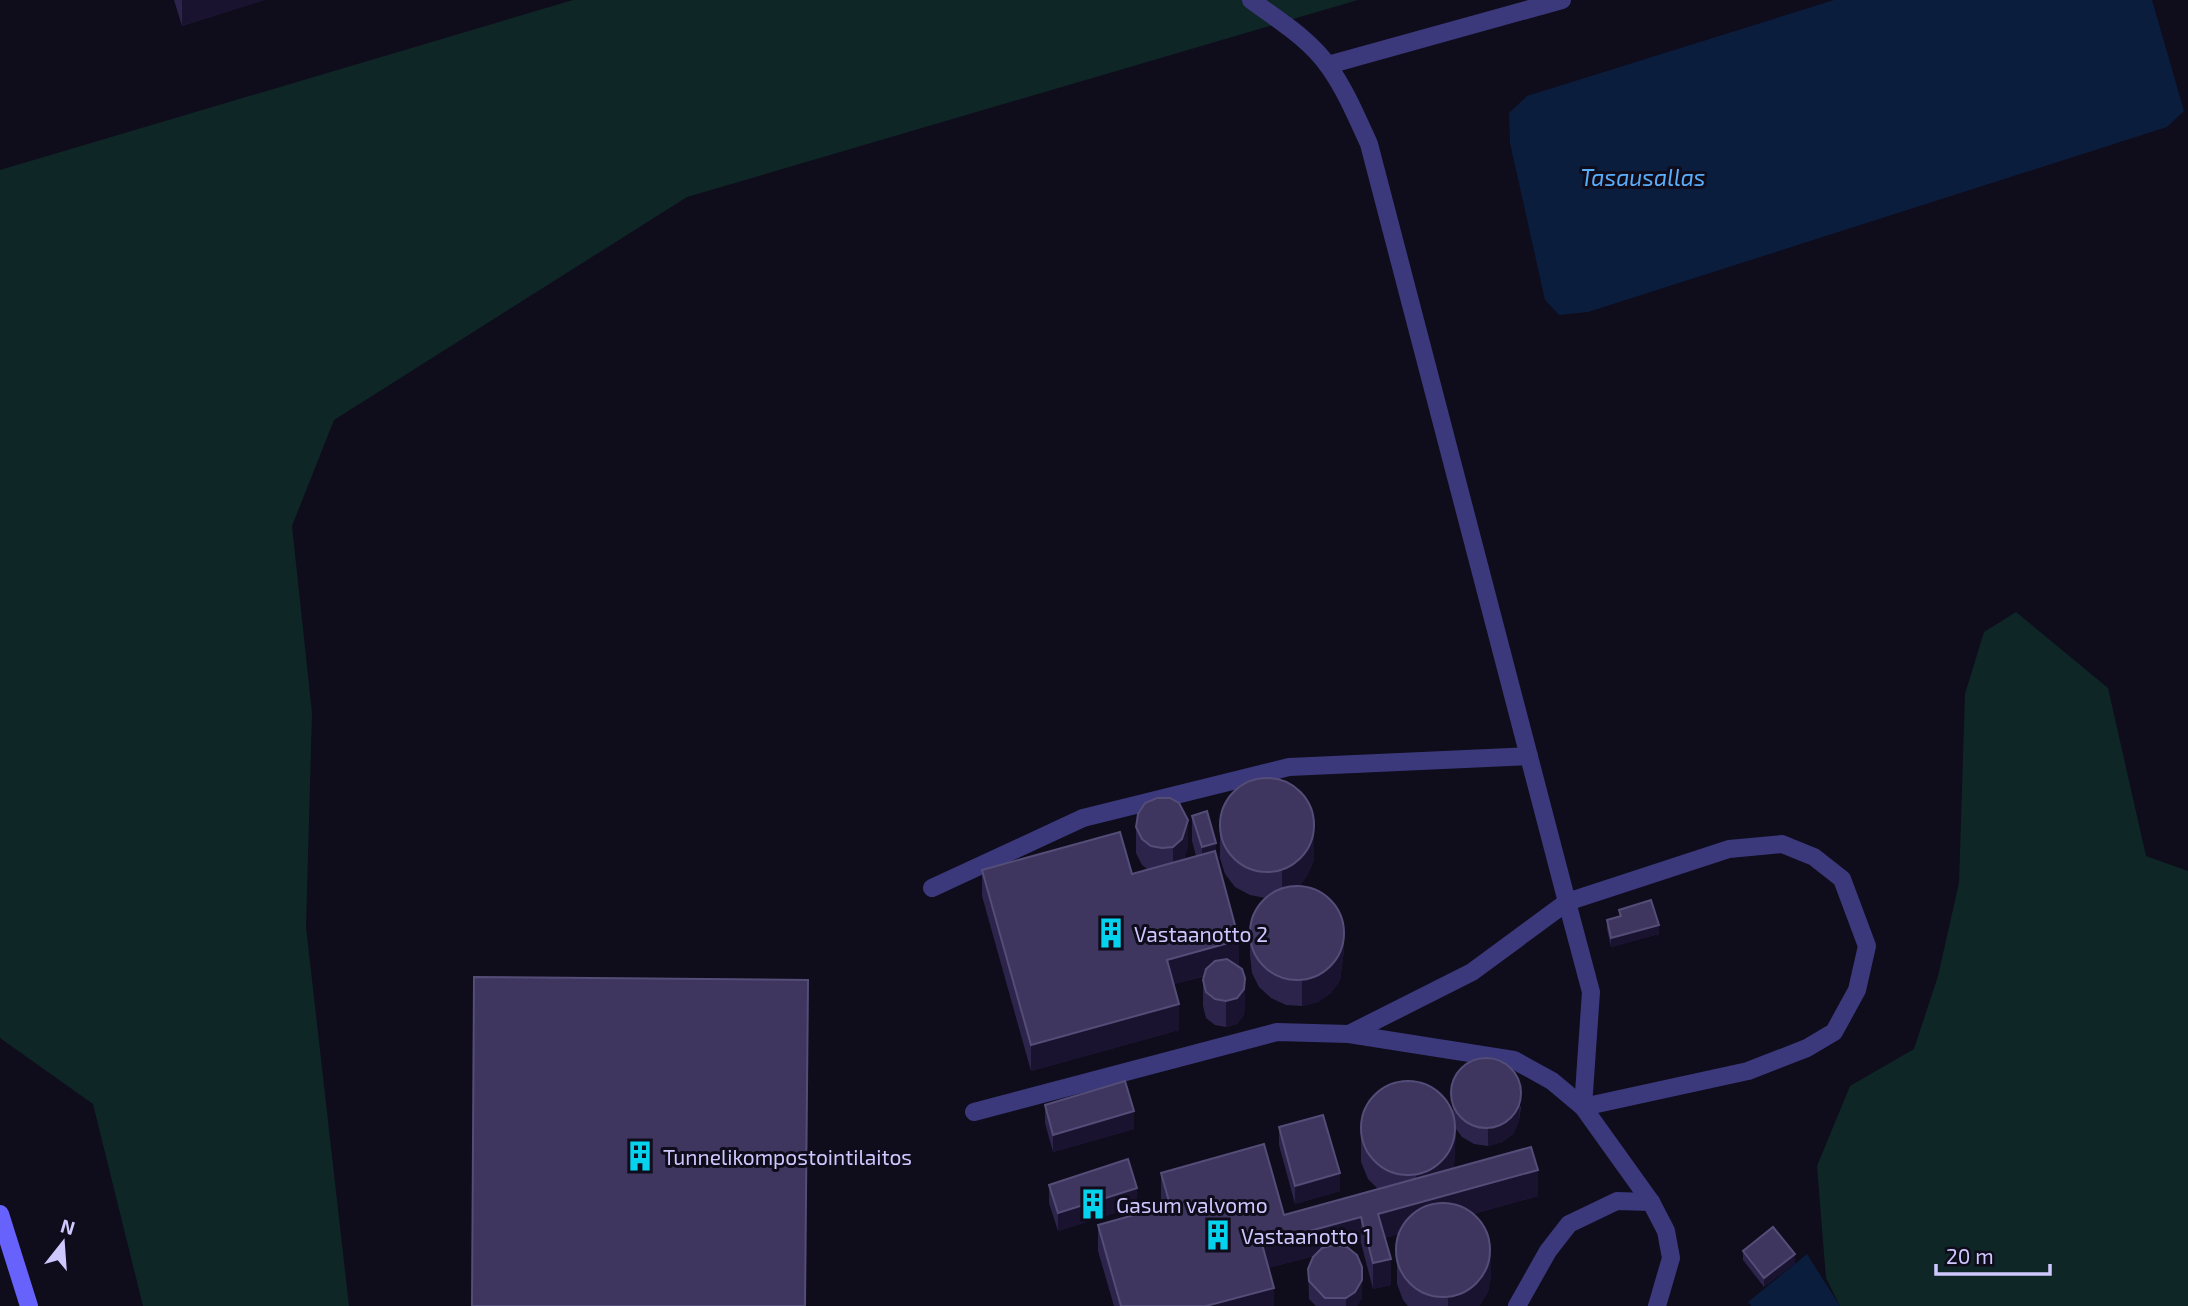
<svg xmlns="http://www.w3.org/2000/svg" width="2188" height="1306" font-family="'Exo 2',sans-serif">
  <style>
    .green { fill: #0f2626 }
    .water { fill: #0b1d3c }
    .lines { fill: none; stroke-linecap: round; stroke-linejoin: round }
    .lane { stroke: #3b387b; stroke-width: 18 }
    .secondary { stroke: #6862fc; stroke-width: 18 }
    .wall { fill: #2c244b }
    .shaded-wall { fill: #191330 }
    .building { fill: #3e365e; stroke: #544d77; stroke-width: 2 }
    .labels { text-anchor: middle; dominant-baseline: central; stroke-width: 6; stroke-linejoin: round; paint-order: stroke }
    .poi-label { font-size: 21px; fill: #cfc8fe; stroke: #0f0c1c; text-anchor: start }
    .water-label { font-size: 23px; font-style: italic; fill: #59aefb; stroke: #0f0c1c }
  </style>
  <rect width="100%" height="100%" fill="#0f0c1c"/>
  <!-- green -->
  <g class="green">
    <polygon points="573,0 1358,0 687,197 334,420 292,526 312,713 306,927 349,1306 143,1306 93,1104 0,1038 0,170"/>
    <polygon points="2016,612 2108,688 2146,856 2188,871 2188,1306 1840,1306 1826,1278 1817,1166 1850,1086 1914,1049 1938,976 1959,883 1965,694 1984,632"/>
  </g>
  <!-- water -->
  <g class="water">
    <polygon points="1834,0 2152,0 2184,111 2167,127 1588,312 1559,315 1545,300 1510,143 1509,113 1527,96"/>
    <polygon points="1807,1254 1840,1306 1751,1306 1748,1302"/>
  </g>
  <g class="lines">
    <!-- lane -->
    <g class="lane">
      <path d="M1251,0c27,20 59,39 78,67 17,24 28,51 40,77l198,758 24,90 -8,115 165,-36 59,-23 27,-16 23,-42 10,-44 -25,-67 -28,-22 -32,-13 -53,5 -162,53 -95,70 -123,62"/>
      <polyline points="1328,65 1562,0"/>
      <polyline points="932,888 1083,818 1289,767 1529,756"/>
      <polyline points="974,1112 1277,1032 1349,1034 1514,1060 1552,1081 1583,1107 1651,1202 1666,1231 1671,1258 1657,1306"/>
      <polyline points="1517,1306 1548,1251 1569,1224 1617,1201 1651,1202"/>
    </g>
    <!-- secondary -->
    <polyline class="secondary" points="0,1214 29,1306"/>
  </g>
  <!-- wall -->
  <g class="wall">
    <polygon points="174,0 264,0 182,26"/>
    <polygon points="1192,816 1216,855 1239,966 1238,966 1245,1003 1244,1015 1237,1024 1226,1027 1215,1025 1206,1018 1203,1006 1203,980 1205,976 1174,984 1179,1030 1031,1071 982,896 982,870 1132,874 1147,869 1142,865 1136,853 1136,827 1188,846 1184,859 1196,856 1192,841"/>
    <polygon points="1220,816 1314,860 1307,876 1299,886 1344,950 1340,980 1331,993 1318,1002 1302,1006 1286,1005 1271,998 1259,987 1252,973 1250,955 1250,929 1265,898 1250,895 1235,887 1225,874 1220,858"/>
    <polygon points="1619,910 1659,934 1611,947 1607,929 1607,920 1619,916"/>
    <polygon points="1452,1084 1521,1107 1519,1121 1513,1134 1502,1142 1488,1146 1474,1144 1462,1137 1456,1129 1454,1165 1452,1169 1538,1196 1473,1214 1491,1276 1488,1292 1479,1306 1408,1306 1403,1300 1397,1284 1397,1241 1399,1234 1385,1238 1391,1285 1373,1289 1361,1243 1346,1247 1362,1298 1357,1306 1316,1306 1309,1299 1308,1269 1314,1256 1268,1268 1274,1306 1114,1306 1098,1251 1098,1225 1163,1207 1161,1199 1161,1173 1284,1215 1378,1189 1368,1179 1361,1162 1361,1121 1453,1112"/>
    <polygon points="1045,1105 1134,1129 1053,1152 1045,1123"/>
    <polygon points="1279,1127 1340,1191 1295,1204 1279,1145"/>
    <polygon points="1049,1185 1137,1206 1058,1231 1049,1203"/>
    <polygon points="1743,1251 1795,1263 1764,1287 1743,1260"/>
  </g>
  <!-- shaded-wall -->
  <g class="shaded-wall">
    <polygon points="182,0 264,0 182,26"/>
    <polygon points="1314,818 1314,860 1307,876 1297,888 1282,896 1282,870"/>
    <polygon points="1188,820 1188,846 1182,865 1173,872 1173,847"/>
    <polygon points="1216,843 1216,869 1202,873 1202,847"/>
    <polygon points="1344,925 1344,950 1340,980 1331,993 1318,1002 1302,1006 1302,980"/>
    <polygon points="1659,925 1659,934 1611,947 1611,938"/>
    <polygon points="1239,940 1239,966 1167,986 1167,960"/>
    <polygon points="1245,978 1245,1003 1244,1015 1237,1024 1226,1027 1226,1001"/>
    <polygon points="1179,1004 1179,1030 1031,1071 1031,1045"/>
    <polygon points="1521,1090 1519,1121 1513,1134 1502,1142 1488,1146 1488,1128"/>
    <polygon points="1134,1111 1134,1129 1053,1152 1053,1135"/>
    <polygon points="1456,1124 1454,1165 1446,1182 1416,1200 1416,1174"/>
    <polygon points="1538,1170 1538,1196 1378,1240 1378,1214"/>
    <polygon points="1340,1173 1340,1191 1295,1204 1295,1186"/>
    <polygon points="1137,1188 1137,1206 1058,1231 1058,1213"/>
    <polygon points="1361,1217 1361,1243 1262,1270 1262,1244"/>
    <polygon points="1491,1250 1491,1276 1488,1292 1479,1306 1448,1306 1448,1297"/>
    <polygon points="1795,1254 1795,1263 1764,1287 1764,1278"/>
    <polygon points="1391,1259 1391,1285 1373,1289 1373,1263"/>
    <polygon points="1362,1267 1362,1298 1357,1306 1346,1306 1346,1298"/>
    <polygon points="1274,1288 1274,1306 1206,1306"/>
  </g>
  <!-- building -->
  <g class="building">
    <circle cx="1267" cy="825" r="47"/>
    <polygon points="1157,798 1170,798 1179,803 1188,820 1182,839 1173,847 1162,848 1151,846 1142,839 1136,827 1138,814 1145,803"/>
    <polygon points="1207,811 1216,843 1202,847 1192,816"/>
    <polygon points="1120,832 1132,874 1215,851 1239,940 1167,960 1179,1004 1031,1045 982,870"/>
    <circle cx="1297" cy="933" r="47"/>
    <polygon points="1651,900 1659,925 1611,938 1607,920 1621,916 1619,910"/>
    <polygon points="1227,959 1242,969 1245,978 1244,989 1237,998 1226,1001 1215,999 1206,992 1203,980 1206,969 1215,961"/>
    <polygon points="474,977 808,980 805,1306 472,1306"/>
    <circle cx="1486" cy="1093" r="35"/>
    <polygon points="1125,1081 1134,1111 1053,1135 1045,1105"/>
    <circle cx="1408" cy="1128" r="47"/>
    <polygon points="1323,1115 1340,1173 1295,1186 1279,1127"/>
    <polygon points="1264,1144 1284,1215 1531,1147 1538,1170 1378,1214 1391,1259 1373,1263 1361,1217 1262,1244 1274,1288 1206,1306 1121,1306 1098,1225 1170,1205 1161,1173"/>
    <polygon points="1128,1159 1137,1188 1058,1213 1049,1185"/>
    <circle cx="1443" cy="1250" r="47"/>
    <polygon points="1773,1227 1795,1254 1764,1278 1743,1251"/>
    <polygon points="1334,1245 1347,1247 1357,1255 1362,1267 1362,1280 1355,1292 1346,1298 1325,1298 1309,1281 1308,1269 1313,1257 1322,1248"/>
  </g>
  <!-- icons -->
  <defs>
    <g id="building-bare" transform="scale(2.415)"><path d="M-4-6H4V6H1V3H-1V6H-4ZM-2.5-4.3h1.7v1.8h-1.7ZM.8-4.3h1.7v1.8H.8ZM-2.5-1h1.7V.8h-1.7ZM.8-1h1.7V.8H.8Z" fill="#05d3ed" stroke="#0f0c1c" stroke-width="2.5" paint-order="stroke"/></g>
  </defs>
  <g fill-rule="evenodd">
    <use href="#building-bare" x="1111" y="933"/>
    <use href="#building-bare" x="640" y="1156"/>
    <use href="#building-bare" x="1093" y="1204"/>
    <use href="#building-bare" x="1218" y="1235"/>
  </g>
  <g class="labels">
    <!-- poi labels -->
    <g class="poi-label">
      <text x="1134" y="933">Vastaanotto 2</text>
      <text x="663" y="1156">Tunnelikompostointilaitos</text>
      <text x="1116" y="1204">Gasum valvomo</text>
      <text x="1241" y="1235">Vastaanotto 1</text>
    </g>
    <!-- water labels -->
    <g class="water-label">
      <text x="1643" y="177">Tasausallas</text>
    </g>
  </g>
  <!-- north arrow -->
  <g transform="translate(63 1243) rotate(17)" stroke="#0f0c1c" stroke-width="5" paint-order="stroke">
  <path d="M0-5L12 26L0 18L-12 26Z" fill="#cfc8fe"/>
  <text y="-10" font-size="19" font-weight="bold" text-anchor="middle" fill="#cfc8fe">N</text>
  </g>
  <!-- scale -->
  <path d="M1936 1264v10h114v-10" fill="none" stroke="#cfc8fe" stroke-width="3.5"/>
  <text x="1946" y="1264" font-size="21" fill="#cfc8fe" stroke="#0f0c1c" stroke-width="5" paint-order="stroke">20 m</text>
</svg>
